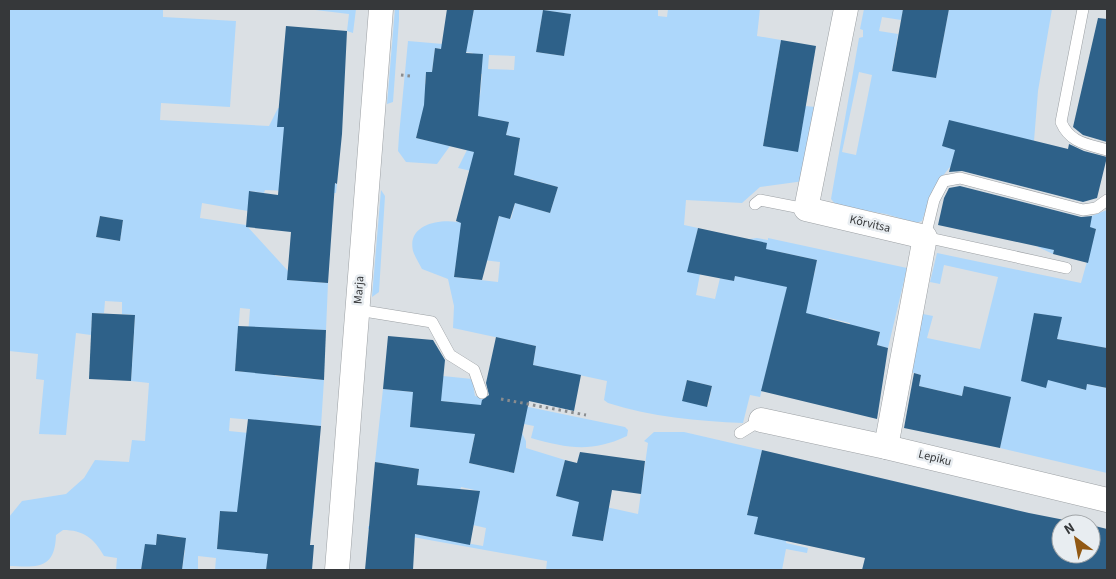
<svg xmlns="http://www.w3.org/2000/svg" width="1116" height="579" font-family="'Source Sans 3',sans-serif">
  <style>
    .green { fill: #add7fb; fill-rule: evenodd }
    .building { fill: #2e6189 }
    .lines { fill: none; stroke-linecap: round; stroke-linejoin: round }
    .lane-casing { stroke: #9ca0a4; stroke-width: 12 }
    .street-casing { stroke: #9ca0a4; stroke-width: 25 }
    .path { stroke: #898c8f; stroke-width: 3; stroke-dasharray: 2.5 4; stroke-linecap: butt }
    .lane { stroke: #fff; stroke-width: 11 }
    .street { stroke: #fff; stroke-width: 24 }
    .labels { text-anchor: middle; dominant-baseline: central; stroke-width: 5; stroke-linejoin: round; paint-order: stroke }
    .street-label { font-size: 12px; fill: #36383a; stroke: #e8edf1 }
  </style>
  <rect width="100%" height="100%" fill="#dbe0e4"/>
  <!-- green -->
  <g class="green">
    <path d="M9,9h154v8l73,4 -6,86 -69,-4 -1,17 109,6 9,-18 26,3 -5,69 38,4 -1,9 -71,-3 -1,3 -14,-2 -2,20 -46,-8 -2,15 46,7 42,46v9l40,3 -2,47 -47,-2 -4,48 49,4 -3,46 -91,-8 -1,13 91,9 -1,11 -29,-3 -5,53 29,3 -1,14 -93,-7 -3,38 14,1 54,-7 -17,15 -2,12h-51l1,-12 -18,-2v14h-16l3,-20 -6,-1 2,-12 -24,-3 -1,11h-11l-4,25h-25l1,-12 -13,-2c-10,-18 -21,-26 -41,-26l-7,5c-1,35 -19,32 -47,31v-49l13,-16 44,-7 18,-16 11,-18 34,2 3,-22 13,1 4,-58 -18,-2 4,-66 -13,-1v-12l-17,-1 -1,12h-12l-1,22 -15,-2 -10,102 -27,-1 5,-54 -8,-1 2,-25 -29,-3zM100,216l23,4 -3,21 -24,-4zM240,308l10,1 -5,63 -10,-1z"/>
    <polygon points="307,9 356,9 353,33 347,31 349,14"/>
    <polygon points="395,9 399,9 399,20 393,102 387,104"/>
    <path d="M474,9h184v7l9,1 1,-8h92l-3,27 24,4 -18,106 43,-40 9,1 -11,74 -44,6 -18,16 -56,-3 -2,25 14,3 -10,43 12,3 -4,21 19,4 5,-21 14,3 9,-41 14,-2 11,2v-2l139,30 -19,80 -11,-3 3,-13 -16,-4 -16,6 2,-11 -21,-5 -4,16 -47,-10 -18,73 -10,-2 -7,28c-45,-2 -92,-6 -135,-20l-4,-3 3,-19 -74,-16 3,-19 -83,-18 1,-22 -6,-27 -26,-10c-3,-6 -7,-12 -9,-18 -6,-26 25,-32 44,-29 12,1 26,7 38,10l4,-16 12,3 6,-23 -11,-17 -48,-11 9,-18 51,3 2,-15 -14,-3 3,-13 -21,-4 -4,19 -64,-14 -4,15 34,8 -13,18 -31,-2 -8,-11 1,-16 9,-94 35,3 28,-18zM543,10l27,4 -6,42 -28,-4zM435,48l38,5 -2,19 11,2 -2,22 -55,-12 1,-12h6zM489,55l26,1 -1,14 -26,-1zM530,179l28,8 -8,26 -27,-8zM775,251l42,9 -3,15zM457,257l43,5 -2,20 -44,-5zM687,380l25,6 -4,20 -26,-6z"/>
    <path d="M864,9h39l-2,11 -19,-3 -3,14 19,3 -6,36 44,8 13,-69h103l-14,82 -4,50 -85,-20 -6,25 12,3 3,12 -9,7 -16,21 -11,32 -6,2 -30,-9 -49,-8 -6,-7 28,-161 4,-1v-7l-3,-1zM859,72l13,3 -16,80 -14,-3z"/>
    <polygon points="381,190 385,196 379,292 372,297"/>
    <polygon points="1107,210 1107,348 1057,339 1061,318 1035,313 1022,377 1049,375 1077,382 1075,387 1085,390 1087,384 1106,388 1107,385 1107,473 1000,448 1008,409 964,386 962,396 919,386 921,375 911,372 923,314 933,316 927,338 980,349 998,277 944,265 940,284 930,282 937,253 1081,283 1096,229 1061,221 1053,254 1038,247 1045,214 1081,220"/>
    <path d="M443,376l29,3 3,17 150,31 3,3 -1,6c-36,17 -60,12 -96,2l3,-12 -40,-8 -17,6 -8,39 45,10 8,-40 4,8v7l39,12 -9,36 82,18 10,-71 -4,-2 10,-9h30l78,18 -15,64 43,11 -4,18 22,5 -1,5 -21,-4 -4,21h-236l1,-9 -179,-32v-3l115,20 3,-18 -13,-3 6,-34 -18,-4 -1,4 -43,-6 2,-16 -44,-7 8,-73 58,6zM413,398l47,5 -3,28 -47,-4zM576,519l30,6 -3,16 -30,-5z"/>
  </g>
  <!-- building -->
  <g class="building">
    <polygon points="447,9 474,9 466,53 483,54 478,116 509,122 506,135 520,138 514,175 558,187 550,213 515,203 510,219 499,216 482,280 454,277 461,223 456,221 474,152 416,138 424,105 426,72 432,72 435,48 441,49"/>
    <polygon points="903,9 949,9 936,78 892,71"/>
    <polygon points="543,10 571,14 564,56 536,52"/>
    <polygon points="1098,18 1107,19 1107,142 1083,135 1073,127"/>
    <polygon points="286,26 347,31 342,134 337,184 335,183 328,283 287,280 291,232 246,227 249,191 278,195 284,127 277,127"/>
    <polygon points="781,40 816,46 798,152 763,146"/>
    <polygon points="949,120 1068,149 1069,144 1084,151 1107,157 1097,198 1083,202 962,171 949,172 955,150 942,146"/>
    <polygon points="960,186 1081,217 1092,216 1090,227 1096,229 1088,263 1053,254 1054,250 938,225 944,198 949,188"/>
    <polygon points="100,216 123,220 120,241 96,237"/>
    <polygon points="698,228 767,243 766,249 817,260 806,313 880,332 877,345 888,348 877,419 761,391 787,287 735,276 734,281 687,272"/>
    <polygon points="92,313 135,315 131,381 89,379"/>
    <polygon points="1034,313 1062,317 1057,339 1107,348 1107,388 1087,384 1086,390 1048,380 1046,388 1021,381"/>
    <polygon points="238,326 326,330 324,380 235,371"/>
    <polygon points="388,336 433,340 445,360 441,401 481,405 482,400 489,395 486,383 496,337 536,346 533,365 581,375 574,411 529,401 514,473 469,463 475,434 410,427 413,392 383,389"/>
    <polygon points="914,373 921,375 919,386 962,396 964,386 1011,397 1000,448 904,428"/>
    <polygon points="687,380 712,386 707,407 682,401"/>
    <polygon points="248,419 321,426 310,545 314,545 312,570 266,570 268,554 217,549 220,511 237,512"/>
    <polygon points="762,450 1029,513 1085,524 1061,524 1061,554 1091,554 1091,525 1107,529 1107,570 862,570 865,558 754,534 758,517 747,515"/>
    <polygon points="580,452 645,461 641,494 612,490 603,541 572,536 579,502 556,496 565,460 577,463"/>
    <polygon points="375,462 419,469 417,485 480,491 470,545 415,534 413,570 365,570"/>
    <polygon points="157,534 186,538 182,570 141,570 145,544 156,545"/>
  </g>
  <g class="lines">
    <!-- lane casing -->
    <g class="lane-casing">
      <g id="lane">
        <path d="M1083,9l-22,113c9,21 26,22 46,28"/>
        <polyline points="755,204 760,200 806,209"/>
        <polyline points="1066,268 925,237 934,200 944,181 960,178 1083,210 1096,208 1107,200"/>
        <polyline points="358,310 432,322 450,355 474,370 482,393"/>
        <polyline points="740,433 761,420"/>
      </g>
    </g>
    <!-- street casing -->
    <g class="street-casing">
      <g id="street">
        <polyline points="846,9 806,209 925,237 886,447"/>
        <polyline points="761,420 886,447 1107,500"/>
        <polyline points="337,570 381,9"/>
      </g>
    </g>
    <!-- path -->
    <g class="path">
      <polyline points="401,75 410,76"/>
      <polyline points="501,399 586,415"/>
    </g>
    <!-- lane -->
    <use href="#lane" class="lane"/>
    <!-- street -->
    <use href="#street" class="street"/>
  </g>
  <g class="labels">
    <!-- street labels -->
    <g class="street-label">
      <text transform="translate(870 224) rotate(13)">Kõrvitsa</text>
      <text transform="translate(359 290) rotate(-86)">Marja</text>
      <text transform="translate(935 458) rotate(14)">Lepiku</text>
    </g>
  </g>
  <!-- border -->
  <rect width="1116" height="579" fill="none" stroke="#36383a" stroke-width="20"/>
  <!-- north arrow -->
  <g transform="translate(1076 539) rotate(328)"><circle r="24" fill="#e8edf1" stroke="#a1a5a8"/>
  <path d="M0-4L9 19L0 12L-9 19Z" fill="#915813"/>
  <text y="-8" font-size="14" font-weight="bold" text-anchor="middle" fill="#36383a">N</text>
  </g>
</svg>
